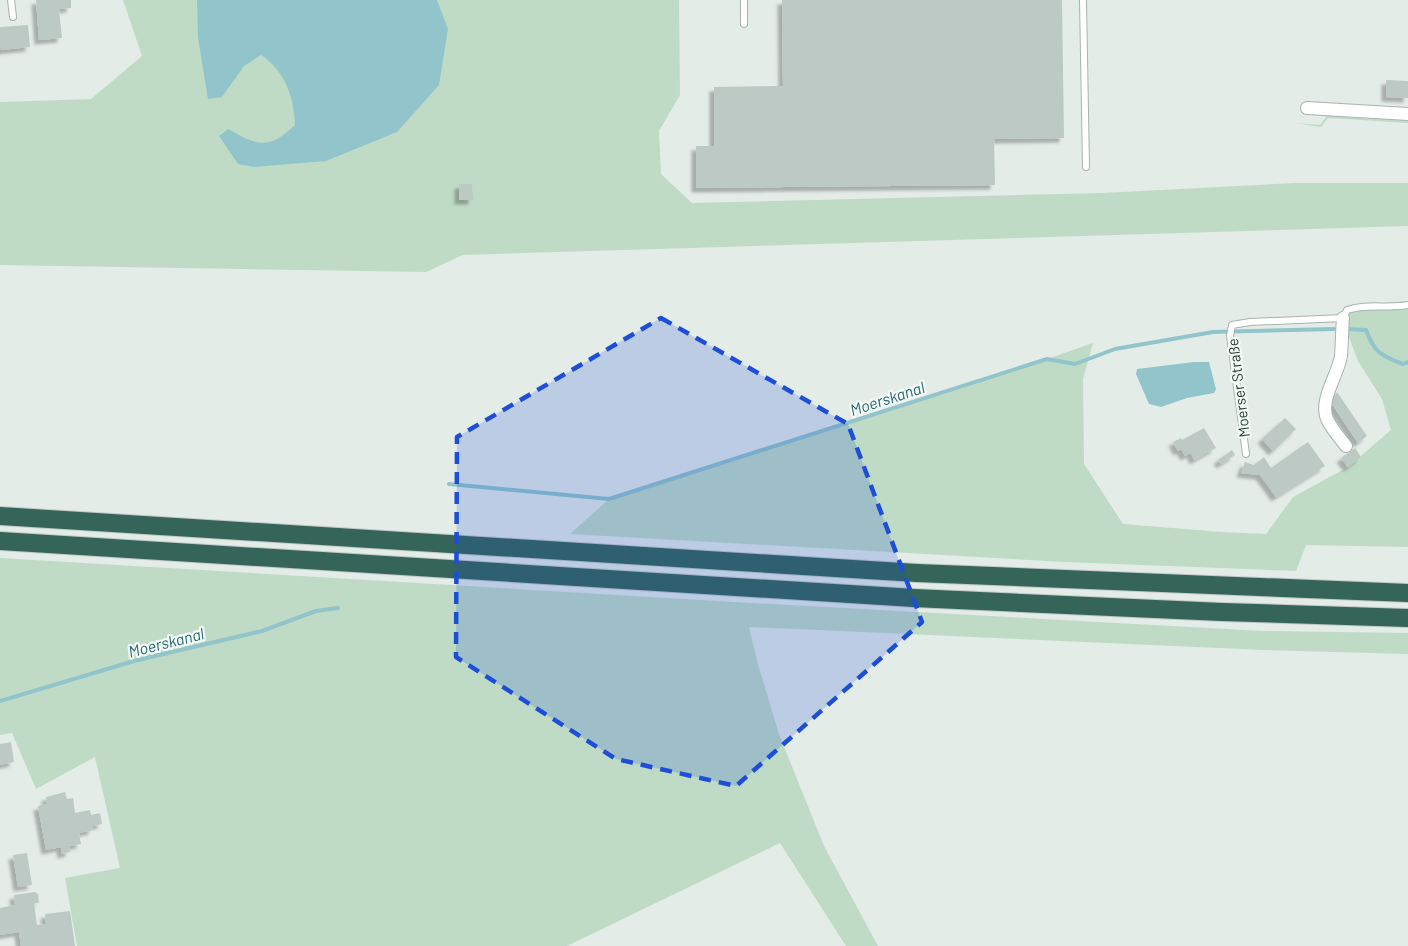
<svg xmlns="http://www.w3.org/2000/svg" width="1408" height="946" font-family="Barlow,sans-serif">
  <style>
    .green { fill: #bfdbc5 }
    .water { fill: #92c5cb }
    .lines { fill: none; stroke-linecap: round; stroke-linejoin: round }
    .stream { stroke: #92c5cb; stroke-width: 4 }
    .building { fill: #bcc9c4; filter: url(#shadow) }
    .service-casing { stroke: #a7b4af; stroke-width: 8 }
    .minor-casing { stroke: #a7b4af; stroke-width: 14 }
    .motorway-casing { stroke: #c2c8c6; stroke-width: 20 }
    .service { stroke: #fff; stroke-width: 6 }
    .minor { stroke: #fff; stroke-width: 12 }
    .motorway { stroke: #346558; stroke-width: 18 }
    .marked { fill: #1d4ed8; fill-opacity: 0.2; stroke: #1d4ed8; stroke-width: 4.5; stroke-dasharray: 12 8; stroke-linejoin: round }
    .labels { text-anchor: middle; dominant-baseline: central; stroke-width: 4.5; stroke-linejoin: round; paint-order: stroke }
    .street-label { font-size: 15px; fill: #253c35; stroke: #f4f9f6 }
    .water-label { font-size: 16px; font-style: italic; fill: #256972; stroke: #f4f9f6 }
  </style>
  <defs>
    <filter id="shadow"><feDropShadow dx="-4.5" dy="4.5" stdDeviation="1.5" flood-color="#0004"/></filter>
  </defs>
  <rect width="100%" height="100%" fill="#e4ece8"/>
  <!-- green -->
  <g class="green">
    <polygon points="123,0 679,0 680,95 659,131 661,174 692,203 1103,193 1294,183 1408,183 1408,226 463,255 426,272 0,265 0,102 91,99 142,56"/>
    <polygon points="1327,116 1408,121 1408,123 1328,118 1321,127 1295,123 1320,125"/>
    <polygon points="1408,305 1408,547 1306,545 1296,571 1065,562 570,534 609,499 1047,359 1093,343 1083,379 1084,464 1123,524 1222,532 1266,534 1293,497 1348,467 1391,430 1382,399 1358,361 1346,329 1347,310"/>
    <polygon points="0,558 734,602 1264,631 1408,633 1408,654 1264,650 749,627 757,661 779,734 824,846 878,946 846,946 780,843 567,946 77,946 65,878 120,868 95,757 36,789 12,733 0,735"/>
  </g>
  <!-- water -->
  <g class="water">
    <path d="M197,0h240l11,29 -9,56 -42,47 -71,29 -72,6 -16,-3 -19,-28 9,-7c30,17 41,21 67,-4 -1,-28 -10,-54 -34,-70l-17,11 -22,31 -14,2 -10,-61z"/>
    <polygon points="1194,362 1209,362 1216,389 1214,393 1187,398 1161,407 1149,404 1136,374 1137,369"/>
  </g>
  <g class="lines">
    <!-- stream -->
    <g class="stream">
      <path d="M1346,329l20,1c8,22 15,26 37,34l5,-2"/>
      <polyline points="449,484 609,499 1047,359 1075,364 1115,349 1213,332 1334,329"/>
      <polyline points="0,701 134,661 262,631 316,611 338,608"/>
    </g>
  </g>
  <!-- building -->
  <g class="building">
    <polygon points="36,0 71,0 71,8 59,9 62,38 39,40"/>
    <polygon points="782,0 1062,0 1064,138 994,139 995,185 696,188 696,146 714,146 714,87 783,86"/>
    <polygon points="28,25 30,47 1,50 0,27"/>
    <polygon points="1386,80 1408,81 1408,98 1386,97"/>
    <polygon points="459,184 472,184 473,200 459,200"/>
    <polygon points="1337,392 1367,436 1358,443 1332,404 1334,402 1332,399"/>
    <polygon points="1285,418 1296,429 1273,451 1262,439"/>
    <polygon points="1204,428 1216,448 1194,460 1191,453 1185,456 1181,449 1178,451 1173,442 1181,438 1182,440"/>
    <polygon points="1308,442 1325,466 1276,497 1260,475 1241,473 1245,462 1254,465 1264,457 1271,468"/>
    <polygon points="1355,448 1361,457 1348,467 1341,458"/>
    <polygon points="1232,450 1235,455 1221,464 1218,460"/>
    <polygon points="11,742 14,762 0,765 0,744"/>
    <polygon points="65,792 67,799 73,798 75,813 90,810 91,815 100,813 102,824 92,826 93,830 79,833 81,844 69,846 70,852 62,854 61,847 46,850 38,806 47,804 46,797"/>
    <polygon points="27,853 32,885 18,887 13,855"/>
    <polygon points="35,892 38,894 39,903 34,903 37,925 46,924 45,914 70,911 75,946 21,946 19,932 0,935 0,908 15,905 14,895"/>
  </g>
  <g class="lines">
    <!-- service casing -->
    <g class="service-casing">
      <g id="service">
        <polyline points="11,0 13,17"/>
        <polyline points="744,0 744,24"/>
        <polyline points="1083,0 1086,167"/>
        <path d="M1246,454l-16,-118 2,-11 18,-3 93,-4 4,-8c20,-7 40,-1 61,-5"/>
      </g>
    </g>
    <!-- minor casing -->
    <g class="minor-casing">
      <g id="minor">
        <polyline points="1307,108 1408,114"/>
        <path d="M1343,318c-1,12 -1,25 -2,38 -3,19 -22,44 -14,63 4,9 13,19 19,27"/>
      </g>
    </g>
    <!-- motorway casing -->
    <g class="motorway-casing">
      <g id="motorway">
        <polyline points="0,516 917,573 1408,593"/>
        <polyline points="0,541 914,598 1222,612 1408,618"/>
      </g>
    </g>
    <!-- service -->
    <use href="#service" class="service"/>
    <!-- minor -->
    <use href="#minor" class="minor"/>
    <!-- motorway -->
    <use href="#motorway" class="motorway"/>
  </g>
  <!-- marked area -->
  <path class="marked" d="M661,318l187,106 74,198 -186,164 -120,-27 -160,-102 1,-220z"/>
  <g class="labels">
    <!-- street labels -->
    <g class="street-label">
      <text transform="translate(1238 388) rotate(-97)">Moerser Straße</text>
    </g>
    <!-- water labels -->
    <g class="water-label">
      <text transform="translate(887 398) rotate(-18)">Moerskanal</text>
      <text transform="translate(166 642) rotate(-14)">Moerskanal</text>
    </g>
  </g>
</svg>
